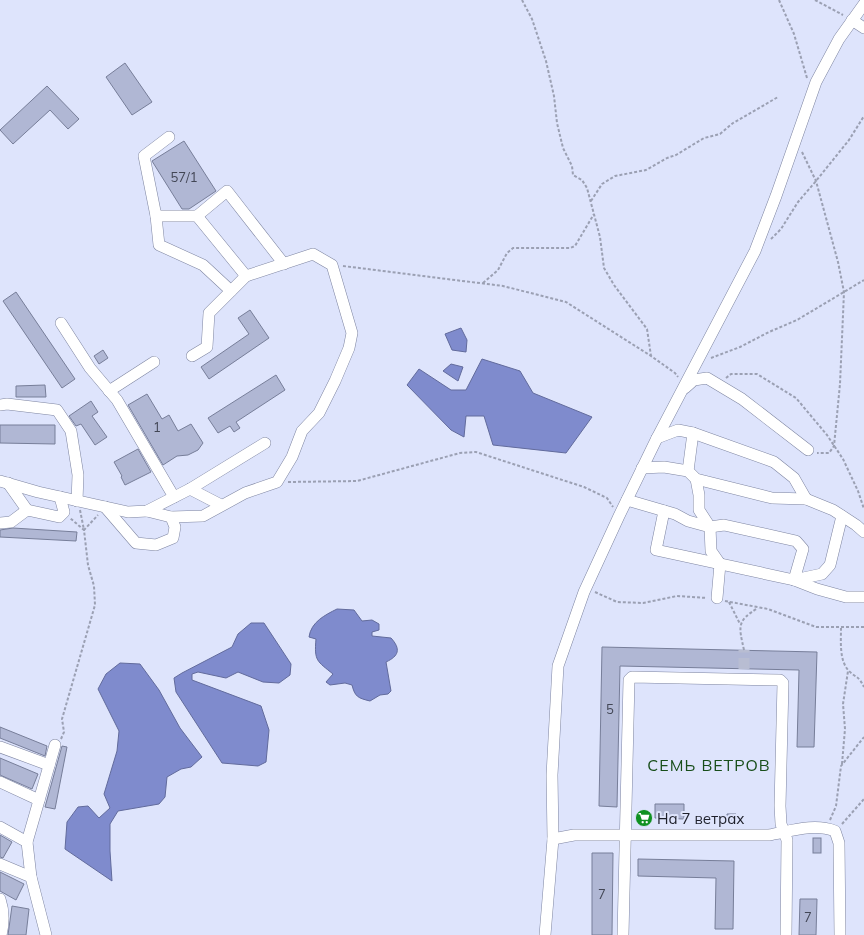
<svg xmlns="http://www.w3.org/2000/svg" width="864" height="935" font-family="Mulish,sans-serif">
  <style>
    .water { fill: #7f8bcd; stroke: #626b9c }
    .building { fill: #b0b7d4; stroke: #777e99 }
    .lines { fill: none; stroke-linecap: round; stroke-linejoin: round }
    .minor-tunnel { stroke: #b8bdd2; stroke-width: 11; stroke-dasharray: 11 5.5; stroke-linecap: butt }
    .minor-casing { stroke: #7e85a1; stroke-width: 12 }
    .path { stroke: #9ba0b3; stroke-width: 2; stroke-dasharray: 3 2; stroke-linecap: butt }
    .minor { stroke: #fff; stroke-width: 11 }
    .labels { text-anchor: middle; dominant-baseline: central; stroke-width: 4; stroke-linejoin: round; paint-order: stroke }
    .number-label { font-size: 13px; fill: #424655 }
    .poi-label { font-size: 15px; fill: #1e202b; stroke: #dee4fc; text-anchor: start }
    .neighbourhood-label { font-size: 16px; letter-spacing: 1px; fill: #184e1a; stroke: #dee4fc }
  </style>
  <rect width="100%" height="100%" fill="#dee4fc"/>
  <!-- water -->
  <g class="water">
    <polygon points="461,328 467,340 466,352 452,350 445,334"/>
    <polygon points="482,359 520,371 533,393 592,417 566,453 493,445 484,416 466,416 464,437 451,430 407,385 419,369 451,390 466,390"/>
    <polygon points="451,364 463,367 458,381 443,371"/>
    <path d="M337,609l17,1 8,11 10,-1 7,4v6l-7,2v4l19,2c10,11 8,18 -5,24l5,29 -3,3 -8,1 -10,6c-12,-3 -15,-4 -18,-16l-7,-2 -15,2 -4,-3 7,-8c-16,-13 -19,-13 -17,-35l-7,-2c2,-15 16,-22 28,-28z"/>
    <polygon points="251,623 264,623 291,664 290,675 279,683 263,682 238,672 226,678 198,672 192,674 192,680 261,706 269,730 266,762 258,766 222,763 176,692 174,678 182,673 232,647 238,634"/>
    <polygon points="120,663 140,664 159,690 180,728 202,757 191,767 181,769 167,777 165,797 159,804 118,811 110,824 110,851 112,881 65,849 67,822 78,807 88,806 99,818 110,808 104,794 117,751 119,731 98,689 106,674"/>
  </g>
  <!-- building -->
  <g class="building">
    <polygon points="125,63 152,102 132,115 106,77"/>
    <polygon points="47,86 79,119 68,129 50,110 13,144 0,130"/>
    <polygon points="184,141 216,191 189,209 182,209 152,161"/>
    <polygon points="16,292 75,379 62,388 3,301"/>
    <polygon points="250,310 269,338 209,379 201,367 249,334 238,318"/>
    <polygon points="103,350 108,358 99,364 94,356"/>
    <polygon points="276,375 285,390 236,422 240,428 234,432 230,426 218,433 208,418"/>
    <polygon points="45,385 46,397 16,397 16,386"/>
    <polygon points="147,394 162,419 169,415 178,431 191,424 203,443 198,450 188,455 177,456 163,465 128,405"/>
    <polygon points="91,401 98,412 92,416 107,437 95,445 81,424 76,426 69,416"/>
    <polygon points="0,425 55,425 55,444 0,443"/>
    <polygon points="138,449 151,472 125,485 121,477 122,476 114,462"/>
    <polygon points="13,528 77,532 76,541 0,537 0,530"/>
    <polygon points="602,647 817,652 814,747 797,747 799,670 620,666 617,807 599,806"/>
    <polygon points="0,727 47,746 45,756 0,738"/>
    <polygon points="62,746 67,747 55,809 45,807"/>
    <polygon points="0,758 38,774 32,789 0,775"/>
    <polygon points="655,804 684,804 684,819 655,818"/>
    <rect x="638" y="814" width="13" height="7"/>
    <polygon points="727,814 736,814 736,822 727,821"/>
    <polygon points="0,835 12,842 3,858 0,857"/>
    <rect x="813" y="838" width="8" height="15"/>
    <polygon points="592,853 613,853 612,935 592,935"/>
    <polygon points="638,859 734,861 733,929 715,929 716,878 638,876"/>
    <polygon points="0,872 24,884 16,900 0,891"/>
    <polygon points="800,899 817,899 816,935 799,935"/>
    <polygon points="12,906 29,909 26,935 8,935"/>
  </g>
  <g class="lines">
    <!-- minor-tunnel -->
    <polyline class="minor-tunnel" points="744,669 744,650"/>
    <!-- minor casing -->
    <g class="minor-casing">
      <g id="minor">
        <polyline points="852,20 864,28"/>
        <polyline points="169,137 144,156 156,216 159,245 203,265 231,291"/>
        <polyline points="197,216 227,191 284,264"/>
        <polyline points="61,323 90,368 117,400 174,497"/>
        <polyline points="192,356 207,347 209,313 246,276"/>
        <polyline points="685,388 694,380 707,378 742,399 808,450"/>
        <polyline points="109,391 154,362"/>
        <polyline points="0,405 7,404 57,410 71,431 78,475 77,501"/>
        <polyline points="657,438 678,430 693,433 774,462 794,478 806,499"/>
        <polyline points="642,468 664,467 688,471 696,479 772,498 806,499 833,510 856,525 864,532"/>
        <polyline points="688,471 693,433"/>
        <polyline points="696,479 699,495 699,510 710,527 711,551 720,564 717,598"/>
        <polyline points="0,481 38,492 128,512 147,511 190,489 265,443"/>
        <polyline points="8,483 27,510"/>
        <polyline points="190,489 221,505"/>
        <polyline points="627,500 675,514 688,521 710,527 724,525 796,541 803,549 794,580 822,574 830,565 842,516"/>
        <polyline points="105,507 136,543 156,545 173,538 175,527 171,517"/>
        <polyline points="147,511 171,517 203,516 245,493 277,482 292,457 302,431 319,413 335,381 349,348 352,333 332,265 313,254 246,276 197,216 156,216"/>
        <polyline points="664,511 656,550 794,580 817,589 846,597 864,597"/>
        <polyline points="0,523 11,522 27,510 59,517 64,512 60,497"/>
        <polyline points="0,747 49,765"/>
        <polyline points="0,782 39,800"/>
        <polyline points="0,827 27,842"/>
        <path d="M553,839l21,-4h195c22,-4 45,-12 66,-4l4,12 1,92"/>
        <polyline points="0,864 31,877"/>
        <path d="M0,899c4,12 4,24 1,36"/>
        <polyline points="46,935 31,877 27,842 55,745"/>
        <polyline points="545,935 553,839 552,775 558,666 584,592 619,516 657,438 755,251 776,196 816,82 839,39 864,4"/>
        <polyline points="623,935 629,680 632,677 780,680 783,683 780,806 781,824 787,840 786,935"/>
      </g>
    </g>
    <!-- path -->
    <g class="path">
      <polyline points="522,0 532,19 546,61 554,96 557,123 563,148 572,166 573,175 582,180 587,188 600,237 604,268 614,285 647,329 651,356"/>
      <polyline points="779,0 794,34 807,78"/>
      <polyline points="815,0 843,15"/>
      <polyline points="802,152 816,181 838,262 844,292 840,384 834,446 829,453 817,453"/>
      <polyline points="591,201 602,184 615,176 646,170 667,158 676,155 704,138 720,134 733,123 778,97"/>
      <polyline points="771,239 781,229 798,202 816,181 849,140 864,116"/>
      <polyline points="343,266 503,286 566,302 651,356 675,373 678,377"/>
      <polyline points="483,283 498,270 507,253 513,248 570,248 575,246 594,214"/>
      <polyline points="711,358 740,347 769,332 797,320 864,280"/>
      <polyline points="726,378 731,374 757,374 796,398 827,435 843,459 858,491 864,509"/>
      <polyline points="288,482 357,481 460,453 476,452 584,487 607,498 613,507"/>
      <polyline points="80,510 84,530 98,515"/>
      <polyline points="595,592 617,602 643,603 677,596 707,598"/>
      <polyline points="725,601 768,609 816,627 864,627"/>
      <polyline points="729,602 740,624"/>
      <path d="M841,628c0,13 -2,33 8,43 8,8 9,4 15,16"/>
      <path d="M744,650c-5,-23 -8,-29 14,-42"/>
      <polyline points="61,739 64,732 62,719 95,605 94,586 88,565 84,530 70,518"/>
      <polyline points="842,764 845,729 843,704 848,671"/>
      <polyline points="830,820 836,806 841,766 864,737"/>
      <polyline points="842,824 864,799"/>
    </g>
    <!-- minor -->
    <use href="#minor" class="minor"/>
  </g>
  <!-- icons -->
  <defs>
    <g id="supermarket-disc" transform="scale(0.9)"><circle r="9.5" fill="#109121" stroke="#dee4fc"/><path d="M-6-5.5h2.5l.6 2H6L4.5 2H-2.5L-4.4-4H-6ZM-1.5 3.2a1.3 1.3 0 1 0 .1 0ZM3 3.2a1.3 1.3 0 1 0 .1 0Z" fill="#fff"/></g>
  </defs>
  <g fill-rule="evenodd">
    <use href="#supermarket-disc" x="644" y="818"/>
  </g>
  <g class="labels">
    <!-- number labels -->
    <g class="number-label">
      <text x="184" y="177">57/1</text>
      <text x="157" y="427">1</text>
      <text x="610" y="709">5</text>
      <text x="602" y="894">7</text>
      <text x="808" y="917">7</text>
    </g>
    <!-- poi labels -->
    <g class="poi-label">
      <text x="657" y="818">На 7 ветрах</text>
    </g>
    <!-- neighbourhood labels -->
    <g class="neighbourhood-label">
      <text x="709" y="765">СЕМЬ ВЕТРОВ</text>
    </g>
  </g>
</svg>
